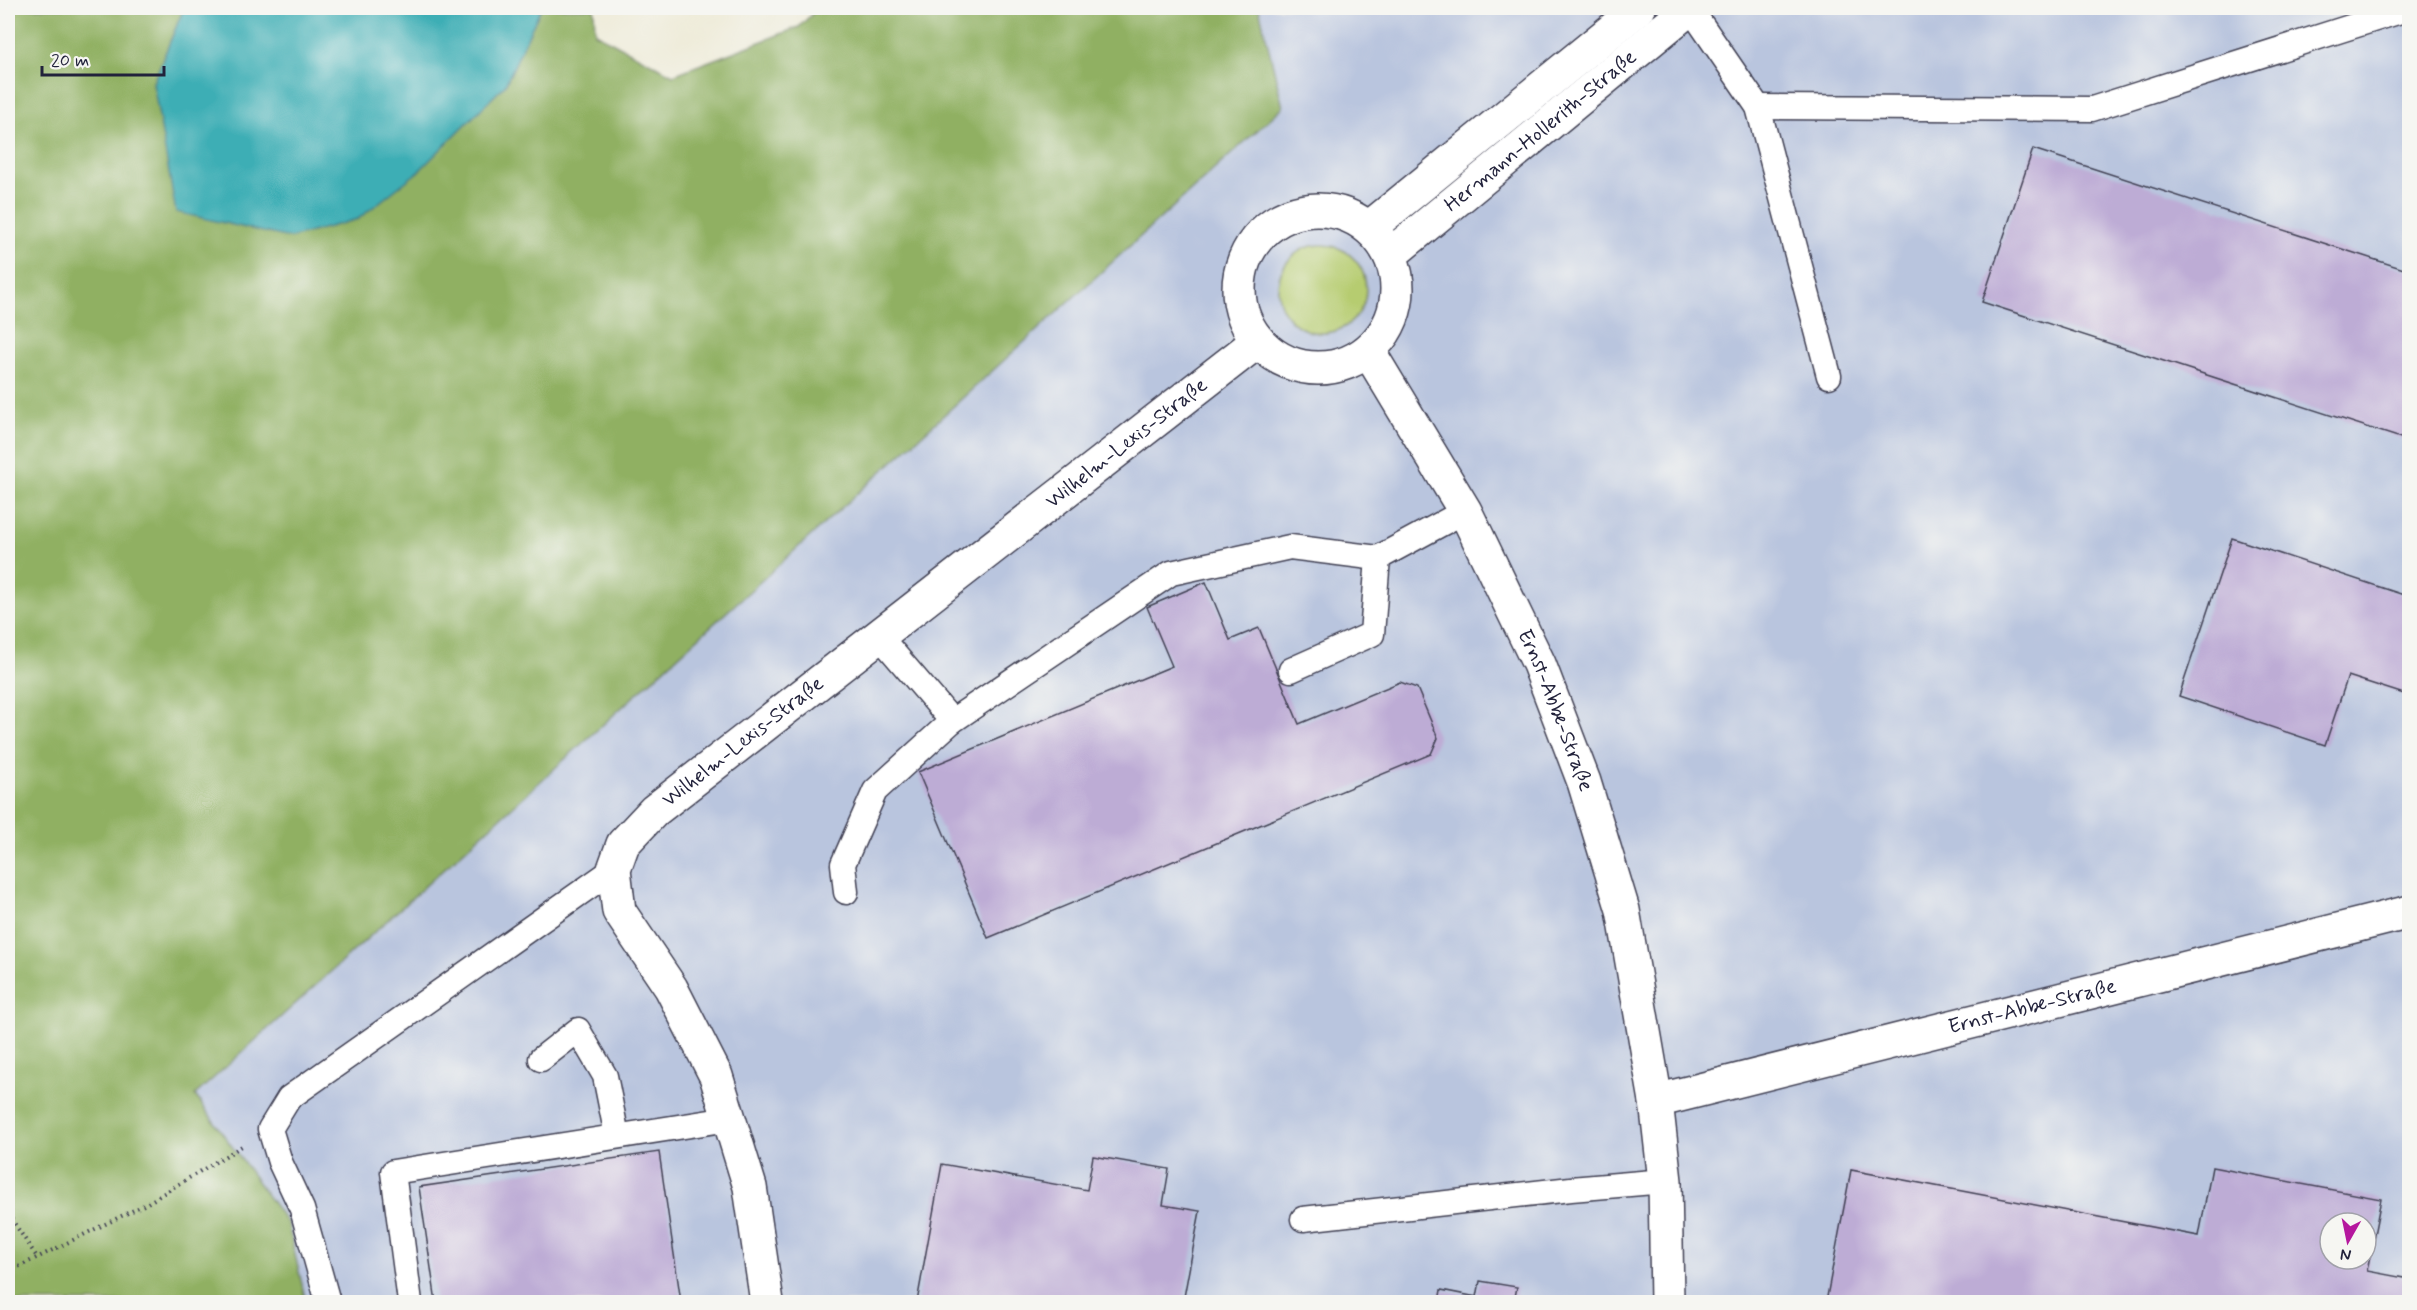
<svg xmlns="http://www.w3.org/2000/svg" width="2417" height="1310" font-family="Mynerve,sans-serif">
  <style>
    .industrial { fill: #b9c5de; fill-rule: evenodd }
    .green { fill: #b6cc70; stroke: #6c7756; stroke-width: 1.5 }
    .forest { fill: #90b062; stroke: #59694e; stroke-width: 1.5 }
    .water { fill: #3daeb5; stroke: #306878; stroke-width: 1.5 }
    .building { fill: #bdacd5; fill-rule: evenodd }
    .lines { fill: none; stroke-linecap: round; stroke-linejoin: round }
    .service-casing { stroke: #414053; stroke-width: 27 }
    .minor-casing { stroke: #414053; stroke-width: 36 }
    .path { stroke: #414053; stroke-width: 4; stroke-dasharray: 1.5 4.5; stroke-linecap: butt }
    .service { stroke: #fff; stroke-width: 24 }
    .minor { stroke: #fff; stroke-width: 33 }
    .labels { text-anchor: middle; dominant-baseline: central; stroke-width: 5; stroke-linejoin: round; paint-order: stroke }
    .street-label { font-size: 21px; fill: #22223b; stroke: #f6f6f2 }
  </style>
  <rect width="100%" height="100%" fill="#f6f6f2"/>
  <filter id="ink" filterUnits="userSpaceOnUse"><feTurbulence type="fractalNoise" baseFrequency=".0167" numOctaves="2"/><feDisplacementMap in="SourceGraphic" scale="12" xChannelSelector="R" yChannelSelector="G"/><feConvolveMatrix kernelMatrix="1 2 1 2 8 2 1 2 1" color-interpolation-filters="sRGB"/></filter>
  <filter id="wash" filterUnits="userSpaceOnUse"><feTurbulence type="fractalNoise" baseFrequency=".008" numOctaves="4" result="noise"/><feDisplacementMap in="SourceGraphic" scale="24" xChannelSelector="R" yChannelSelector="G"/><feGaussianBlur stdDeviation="1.35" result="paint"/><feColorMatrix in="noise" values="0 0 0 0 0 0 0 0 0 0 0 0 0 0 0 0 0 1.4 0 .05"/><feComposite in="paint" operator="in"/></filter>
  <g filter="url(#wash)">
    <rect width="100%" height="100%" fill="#efecda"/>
    <!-- industrial -->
    <path class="industrial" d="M1259,8h1150v1294h-2103l-18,-78 -93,-128 1088,-989zM2330,1223h36v36h-36z"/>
    <!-- green -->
    <circle class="green" cx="1322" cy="289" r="44"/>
    <!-- forest -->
    <polygon class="forest" points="8,8 184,8 153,83 505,85 541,8 594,8 595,33 673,75 799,27 818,8 1259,8 1283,107 195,1095 288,1224 306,1302 8,1302"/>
    <!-- water -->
    <polygon class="water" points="184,8 541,8 505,85 419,171 358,219 290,238 176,212 153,83"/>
    <g id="blocks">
      <!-- building -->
      <g class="building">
        <polygon points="2033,149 2410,271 2410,441 1982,302"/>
        <polygon points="2232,538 2410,597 2410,696 2348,676 2325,745 2179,696"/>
        <polygon points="1206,582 1230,640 1259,628 1299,724 1400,682 1417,688 1438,738 1431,754 988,938 918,772 1172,666 1147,607"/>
        <polygon points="659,1152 681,1302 436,1302 419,1187"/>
        <polygon points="1093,1156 1169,1169 1163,1205 1200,1211 1184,1297 1210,1302 917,1302 942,1164 1087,1190"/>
        <path d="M2212,1167l169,32 -14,72 43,8v23h-584l25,-132 348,66zM2330,1223h36v36h-36z"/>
        <polygon points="1480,1281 1517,1287 1514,1302 1439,1302 1441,1290 1477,1297"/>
      </g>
    </g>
  </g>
  <g filter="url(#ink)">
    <use href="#blocks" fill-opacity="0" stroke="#414053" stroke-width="1.5"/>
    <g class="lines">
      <!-- service casing -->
      <g class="service-casing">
        <g id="service">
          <polyline points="1690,8 1758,107 1829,376"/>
          <polyline points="1758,107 2092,109 2410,8"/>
          <polyline points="880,637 952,721 1171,573 1290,547 1378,558 1465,511"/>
          <polyline points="1291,670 1372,634 1378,558"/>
          <polyline points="846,892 843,864 875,791 952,721"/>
          <polyline points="541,1059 578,1030 605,1076 617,1136"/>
          <polyline points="1303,1219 1571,1189 1665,1181"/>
          <polyline points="328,1302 302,1209 280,1162 270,1129 289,1098 614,869"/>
          <polyline points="410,1302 393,1172 729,1119"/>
        </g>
      </g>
      <!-- minor casing -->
      <g class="minor-casing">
        <g id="minor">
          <circle cx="1318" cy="289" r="79"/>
          <polyline points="1369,228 1639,8"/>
          <path id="s1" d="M1390,255l300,-247"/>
          <path id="s2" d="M1369,352l96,159 74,153 45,118 39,128 33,191 9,80 2,121"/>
          <path id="s3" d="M1656,1101l754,-189"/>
          <path id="s4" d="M767,1302l-17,-115 -34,-111 -45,-88 -52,-77 -5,-42 9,-25 31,-33 604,-470"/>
        </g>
      </g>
      <!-- path -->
      <g class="path">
        <polyline points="8,1214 37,1257"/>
        <polyline points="8,1272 146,1204 242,1146"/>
      </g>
      <!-- service -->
      <use href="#service" class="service"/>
      <!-- minor -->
      <use href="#minor" class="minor"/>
    </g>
  </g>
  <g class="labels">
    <!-- street labels -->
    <g class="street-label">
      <text stroke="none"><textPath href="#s1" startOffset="195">Hermann-Hollerith-Straße</textPath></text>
      <text stroke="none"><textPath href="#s4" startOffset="1137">Wilhelm-Lexis-Straße</textPath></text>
      <text stroke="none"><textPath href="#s2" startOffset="405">Ernst-Abbe-Straße</textPath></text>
      <text stroke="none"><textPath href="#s4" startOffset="651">Wilhelm-Lexis-Straße</textPath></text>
      <text stroke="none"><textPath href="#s3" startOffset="388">Ernst-Abbe-Straße</textPath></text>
    </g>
  </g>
  <!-- margin -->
  <rect width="2417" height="1310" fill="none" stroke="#f6f6f2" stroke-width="30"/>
  <!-- north arrow -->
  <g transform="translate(2348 1241) rotate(189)"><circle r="28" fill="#f6f6f2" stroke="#a1a1a9" stroke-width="1.5"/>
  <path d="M0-4.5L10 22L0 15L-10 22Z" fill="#b5179e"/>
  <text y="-9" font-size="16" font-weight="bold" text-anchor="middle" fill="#22223b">N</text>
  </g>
  <!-- scale -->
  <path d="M42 66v9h122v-9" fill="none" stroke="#22223b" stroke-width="3"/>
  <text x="51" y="66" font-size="18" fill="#22223b" stroke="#f6f6f2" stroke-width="4.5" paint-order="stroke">20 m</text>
</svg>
